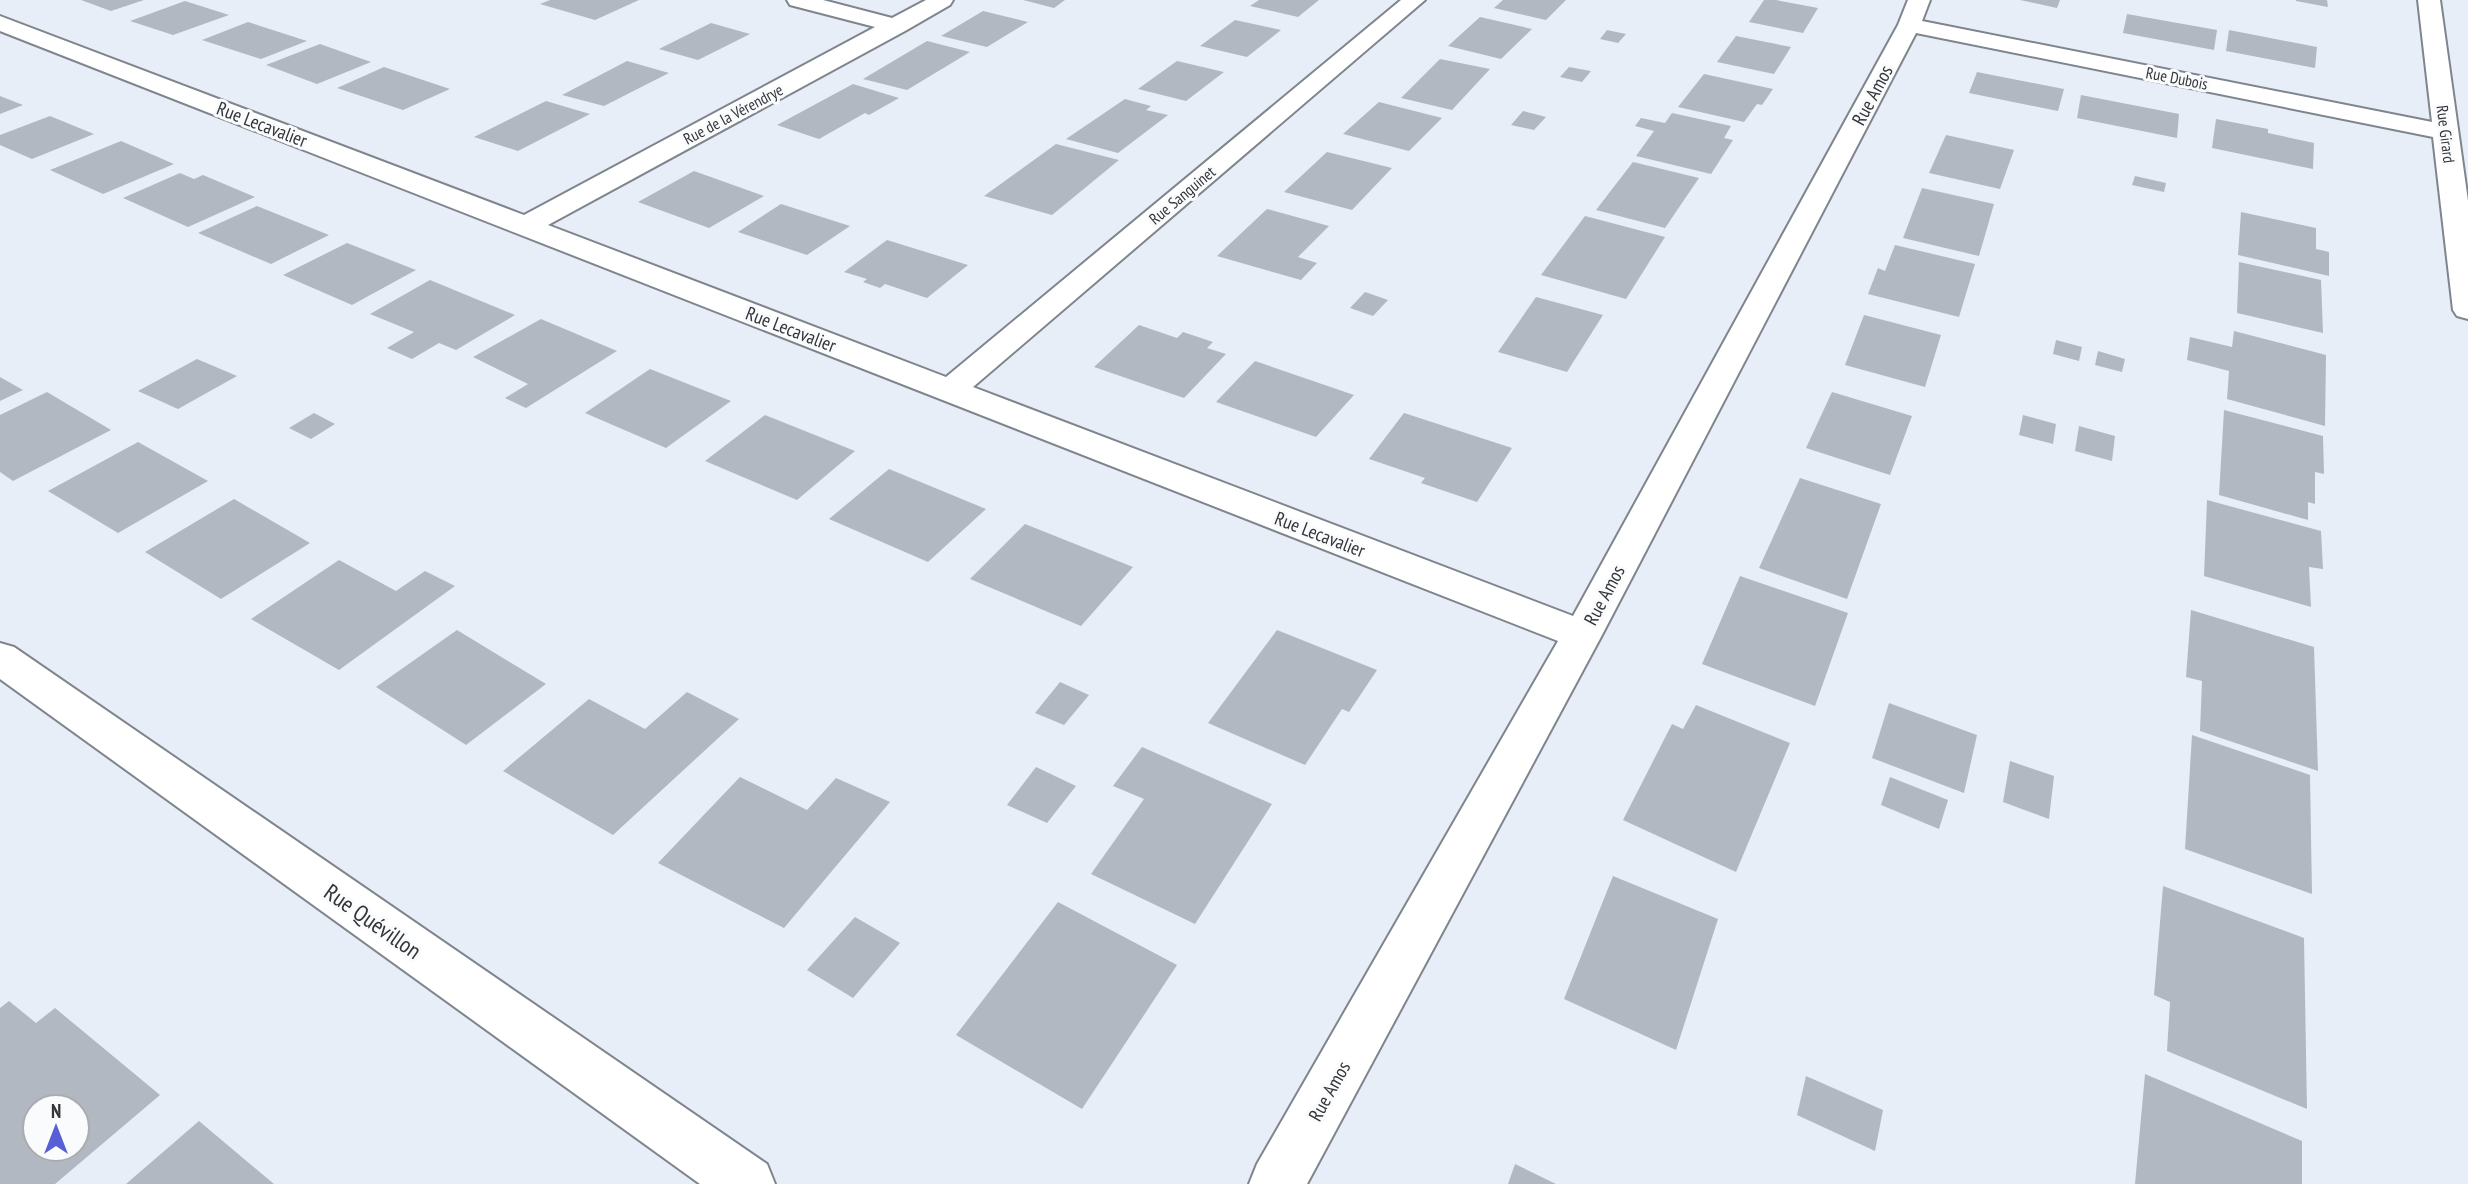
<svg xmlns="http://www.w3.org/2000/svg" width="2468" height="1184" font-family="'PT Sans Narrow',sans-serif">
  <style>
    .building { fill: #b2b8c1; fill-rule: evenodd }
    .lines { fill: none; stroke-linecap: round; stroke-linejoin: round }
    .street-casing { stroke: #7f858d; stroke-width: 4 }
    .street { fill: #fff; fill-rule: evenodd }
    .labels { text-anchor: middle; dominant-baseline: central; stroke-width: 6; stroke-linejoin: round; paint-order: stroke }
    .far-street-label { font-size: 16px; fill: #333539; stroke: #fafbfd }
    .street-label { font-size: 19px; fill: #333539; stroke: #fafbfd }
    .near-street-label { font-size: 23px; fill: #333539; stroke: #fafbfd }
  </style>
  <rect width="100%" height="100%" fill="#e8eef8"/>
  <!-- building -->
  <g class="building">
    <polygon points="81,0 144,0 111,11"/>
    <polygon points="550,0 639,0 595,20 540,4"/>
    <polygon points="1023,0 1065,0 1054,8"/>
    <polygon points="1259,0 1319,0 1298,17 1250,6"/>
    <polygon points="1503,0 1566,0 1546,20 1494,8"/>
    <polygon points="1764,0 1776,0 1818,8 1803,33 1749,22"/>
    <polygon points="2020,0 2060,0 2057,8"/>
    <polygon points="2296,0 2327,0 2328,7 2296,1"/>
    <polygon points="185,1 229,15 173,35 130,21"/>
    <polygon points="983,11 1028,22 987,47 941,36"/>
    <polygon points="2127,14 2217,30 2214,50 2123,33"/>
    <polygon points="1480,17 1532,29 1501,59 1448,46"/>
    <polygon points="1235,20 1281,30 1247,57 1200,46"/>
    <polygon points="248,22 307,41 261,59 202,40"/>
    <polygon points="711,23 750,34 698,60 659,49"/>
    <polygon points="1607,30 1626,34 1618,43 1600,39"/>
    <polygon points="2229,30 2317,47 2315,68 2226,51"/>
    <polygon points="1736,36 1791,47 1774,74 1717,62"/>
    <polygon points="927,41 970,52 907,90 863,79"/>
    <polygon points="320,44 371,62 317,84 266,65"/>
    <polygon points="1440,59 1490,69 1452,110 1401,98"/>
    <polygon points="627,61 669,73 604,106 562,95"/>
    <polygon points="1177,61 1224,72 1186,101 1138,89"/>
    <polygon points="384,67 450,89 403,110 337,88"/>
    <polygon points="1569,67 1591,71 1582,82 1560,77"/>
    <polygon points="1977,72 2064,89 2058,111 1969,93"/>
    <polygon points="1704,74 1773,89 1762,105 1757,104 1744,122 1678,107"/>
    <polygon points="853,84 899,98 869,115 865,113 819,139 777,125"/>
    <polygon points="2081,95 2179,114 2177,138 2077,118"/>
    <polygon points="0,96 23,105 0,114"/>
    <polygon points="1125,99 1151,106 1146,110 1168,115 1118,153 1066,139"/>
    <polygon points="546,101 590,114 518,151 474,137"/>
    <polygon points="1379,102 1442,118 1409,151 1343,134"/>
    <polygon points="1523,111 1546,117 1534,130 1511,125"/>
    <polygon points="1672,113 1731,126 1724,138 1733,140 1711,174 1636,156 1654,131 1635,126 1641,118 1665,123"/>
    <polygon points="50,116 94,134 32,159 0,145 0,135"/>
    <polygon points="2216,119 2268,129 2268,133 2314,143 2313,169 2212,148"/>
    <polygon points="1946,135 2014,150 2000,189 1929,173"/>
    <polygon points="121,141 174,164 103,194 50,170"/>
    <polygon points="1056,144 1119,160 1052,215 984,196"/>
    <polygon points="1327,152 1392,168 1352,210 1284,192"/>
    <polygon points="1633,162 1699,178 1665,228 1596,210"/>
    <polygon points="694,171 764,196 709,228 638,202"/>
    <polygon points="180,173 194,179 203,175 255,197 188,227 123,198"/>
    <polygon points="2135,176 2166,183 2164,192 2132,185"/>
    <polygon points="1922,188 1994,204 1979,256 1903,238"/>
    <polygon points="781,204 850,226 807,255 738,232"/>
    <polygon points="257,206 329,235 271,264 198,233"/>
    <polygon points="1267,209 1329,226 1298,257 1317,263 1301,280 1217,256"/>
    <polygon points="2241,212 2316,228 2316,249 2329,252 2329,276 2238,255"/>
    <polygon points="1585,216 1665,237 1626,299 1541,275"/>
    <polygon points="887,240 968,265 927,298 885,284 880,288 863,282 867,279 844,272"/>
    <polygon points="347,243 416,270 352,305 283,275"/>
    <polygon points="1895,245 1975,264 1959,317 1868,294 1878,268 1885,271"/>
    <polygon points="2239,262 2321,280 2323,333 2237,313"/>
    <polygon points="430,280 515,315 456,350 439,343 412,359 387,348 414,332 370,314"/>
    <polygon points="1365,292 1388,300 1373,316 1350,308"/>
    <polygon points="1536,297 1603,315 1567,372 1498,352"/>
    <polygon points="1864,315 1941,335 1925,387 1845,365"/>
    <polygon points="541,319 617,351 526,408 505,398 528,384 473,357"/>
    <polygon points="1139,325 1177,338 1183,332 1213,342 1207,348 1226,354 1184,398 1094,367"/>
    <polygon points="2234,331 2326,355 2325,426 2227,399 2229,371 2187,360 2190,337 2232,347"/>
    <polygon points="2056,340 2082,347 2079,361 2053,354"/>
    <polygon points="2098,351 2125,359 2122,372 2095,365"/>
    <polygon points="197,359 237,376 178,409 138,391"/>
    <polygon points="1255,361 1354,395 1316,437 1216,402"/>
    <polygon points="650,369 731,401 666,448 585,413"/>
    <polygon points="0,377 23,390 0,401"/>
    <polygon points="47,392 111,430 13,481 0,472 0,415"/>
    <polygon points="1832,392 1912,416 1890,475 1806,448"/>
    <polygon points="2224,410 2323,436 2324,474 2315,472 2315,504 2308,502 2308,520 2219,495"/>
    <polygon points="314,413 335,424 311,439 289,428"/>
    <polygon points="1404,413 1512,448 1477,502 1421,483 1425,478 1369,459"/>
    <polygon points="765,415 855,451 797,500 705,461"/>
    <polygon points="2023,415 2056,424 2053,444 2019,435"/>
    <polygon points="2079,426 2115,436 2112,461 2075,451"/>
    <polygon points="138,442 208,481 118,533 48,491"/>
    <polygon points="889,469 986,509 928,562 829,519"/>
    <polygon points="1800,478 1881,504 1847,599 1759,568"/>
    <polygon points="234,499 310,543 221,599 145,552"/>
    <polygon points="2207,500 2321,531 2323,569 2309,567 2311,607 2204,576"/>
    <polygon points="1025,524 1133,567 1081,626 970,579"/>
    <polygon points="339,560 396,591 425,571 455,586 339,670 251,619"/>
    <polygon points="1740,576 1848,613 1815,706 1702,664"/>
    <polygon points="2191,610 2314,647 2318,771 2200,731 2202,681 2186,677"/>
    <polygon points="457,630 546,684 466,745 376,687"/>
    <polygon points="1277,630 1377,670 1349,712 1342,709 1305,765 1208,723"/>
    <polygon points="1060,682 1089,695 1064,725 1035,713"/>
    <polygon points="687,692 739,719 613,835 503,771 589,699 645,729"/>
    <polygon points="1889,703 1977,735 1964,793 1872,758"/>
    <polygon points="1696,705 1790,743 1736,872 1623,820 1672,724 1683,729"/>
    <polygon points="2192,735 2310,775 2312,894 2185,849"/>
    <polygon points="1142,747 1272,804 1195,924 1091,874 1144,799 1113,786"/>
    <polygon points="2010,761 2054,776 2049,819 2003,802"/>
    <polygon points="1036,767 1076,786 1047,823 1007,805"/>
    <polygon points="740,777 807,810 836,778 890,802 784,928 658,863"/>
    <polygon points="1890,777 1948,800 1939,829 1881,805"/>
    <polygon points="1613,876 1718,919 1676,1050 1564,999"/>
    <polygon points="2163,886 2304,938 2307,1109 2167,1051 2170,1002 2154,995"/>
    <polygon points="1058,902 1177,965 1082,1109 956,1035"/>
    <polygon points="855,917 900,943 853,998 807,970"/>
    <path d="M9,1001l27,22 19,-15 105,87 -105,89h-55v-176zM35,1107h42v42h-42z"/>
    <polygon points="2145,1074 2302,1141 2302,1184 2135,1184"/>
    <polygon points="1806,1076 1883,1110 1875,1151 1797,1115"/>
    <polygon points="199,1121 274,1184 126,1184"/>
    <polygon points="1515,1164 1556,1184 1508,1184"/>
  </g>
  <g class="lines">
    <!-- street casing -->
    <g class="street-casing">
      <g id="street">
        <polygon points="787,0 823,0 892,18 926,0 953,0 950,5 905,31 548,225 946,377 1401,0 1425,0 973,387 1573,616 1898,25 1908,0 1930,0 1922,21 2432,122 2418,0 2440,0 2468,201 2468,319 2457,316 2453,310 2433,137 1916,33 1602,635 1307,1184 1249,1184 1257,1164 1558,641 0,31 0,16 524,215 875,27 790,5"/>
        <polygon points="0,643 14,647 767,1164 775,1184 700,1184 0,679"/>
      </g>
    </g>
    <!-- street -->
    <use href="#street" class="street"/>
  </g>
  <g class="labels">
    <!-- far-street labels -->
    <g class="far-street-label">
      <text transform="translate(2177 78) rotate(11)">Rue Dubois</text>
      <text transform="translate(733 114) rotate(-28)">Rue de la Vérendrye</text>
      <text transform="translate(2446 134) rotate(83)">Rue Girard</text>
      <text transform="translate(1182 195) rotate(-40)">Rue Sanguinet</text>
    </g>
    <!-- street labels -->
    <g class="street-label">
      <text transform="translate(1872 95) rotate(-62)">Rue Amos</text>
      <text transform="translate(262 124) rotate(21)">Rue Lecavalier</text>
      <text transform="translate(791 329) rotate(21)">Rue Lecavalier</text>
      <text transform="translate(1320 534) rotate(21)">Rue Lecavalier</text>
      <text transform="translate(1604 595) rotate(-62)">Rue Amos</text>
      <text transform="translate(1329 1091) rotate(-61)">Rue Amos</text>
    </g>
    <!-- near-street labels -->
    <g class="near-street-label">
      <text transform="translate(373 921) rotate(35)">Rue Quévillon</text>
    </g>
  </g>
  <!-- north arrow -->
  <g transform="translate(56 1128)"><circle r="33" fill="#fafbfd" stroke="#aaacaf" stroke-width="2"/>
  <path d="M0-5L12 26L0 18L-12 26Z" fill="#585fd6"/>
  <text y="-10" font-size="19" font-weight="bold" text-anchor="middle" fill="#333539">N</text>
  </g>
</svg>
